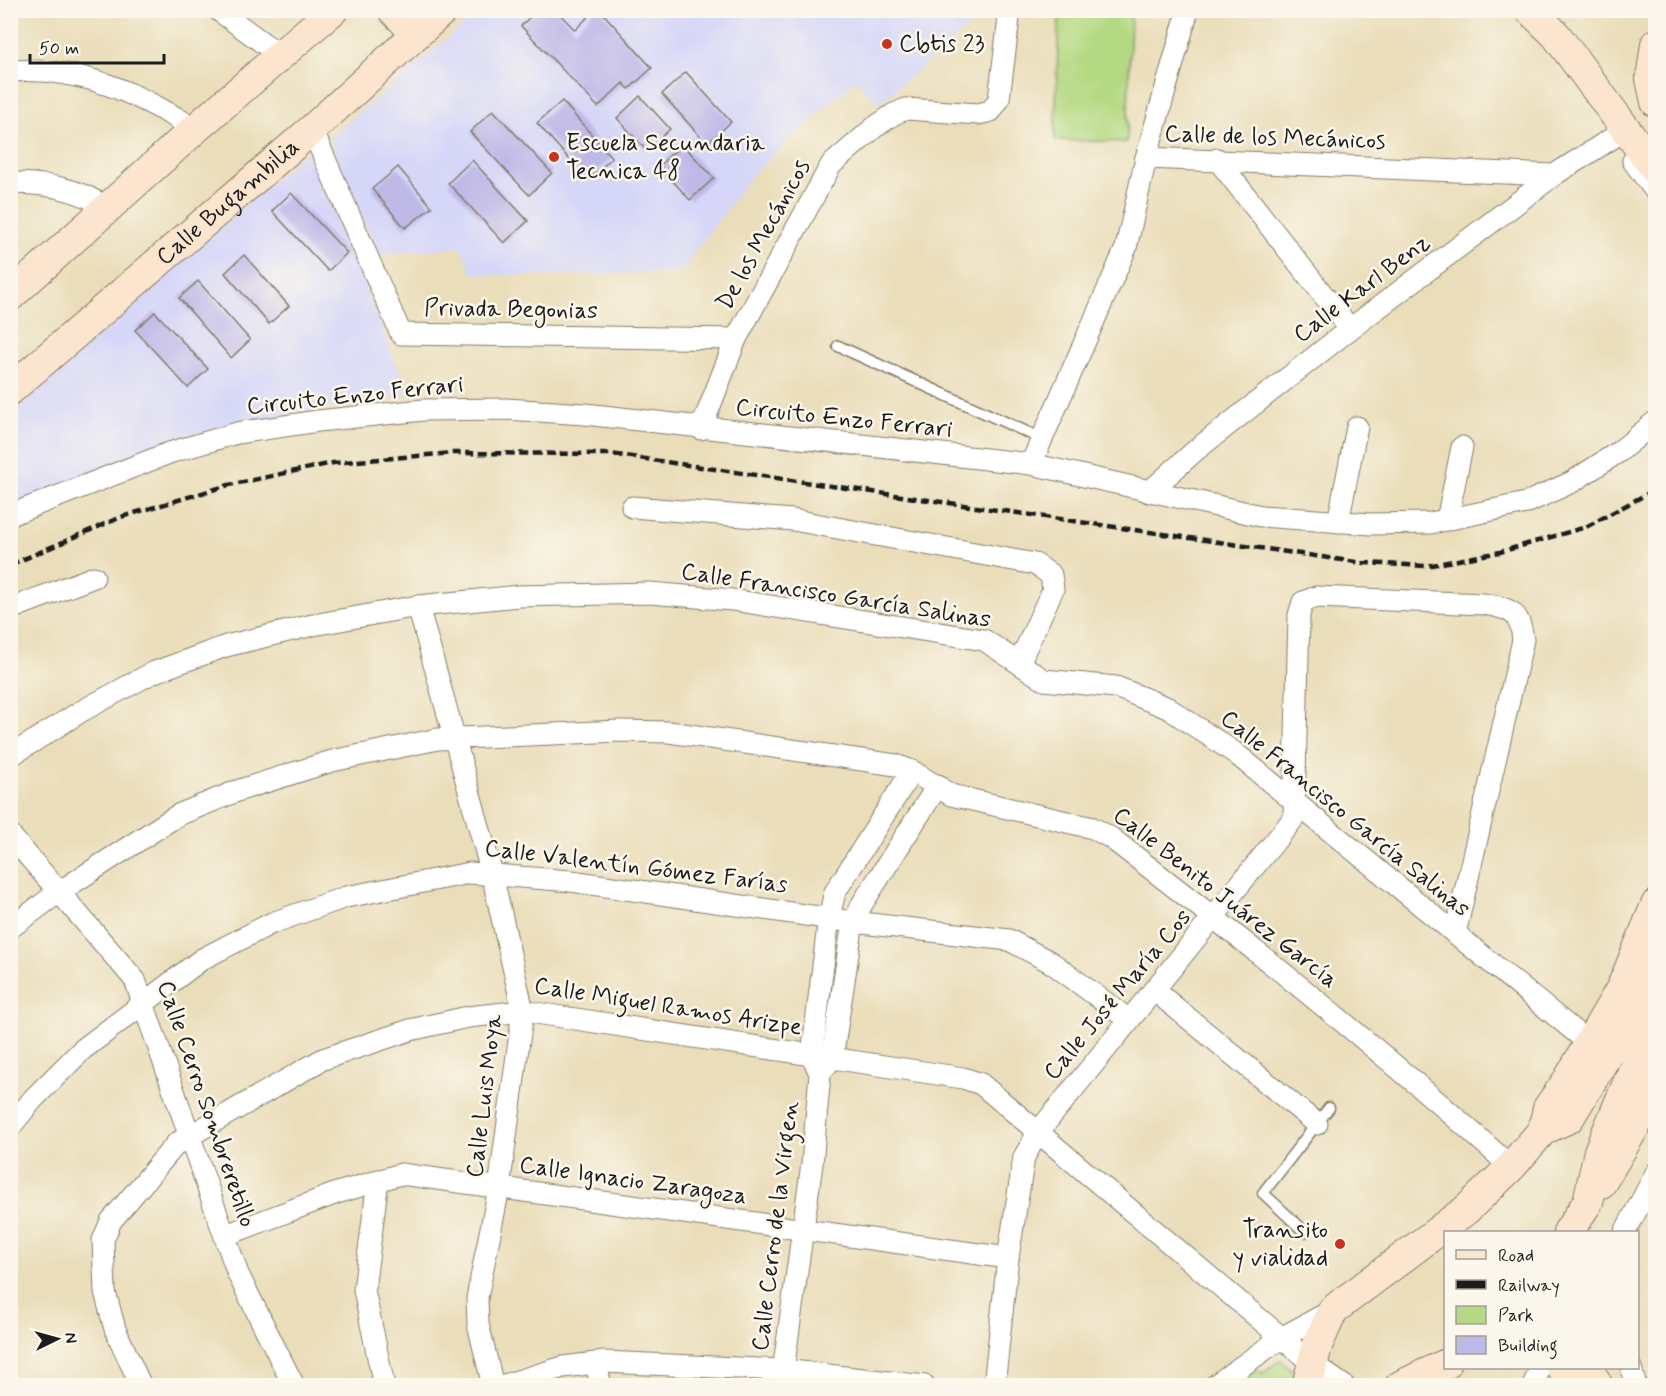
<svg xmlns="http://www.w3.org/2000/svg" width="1666" height="1396" font-family="Mynerve,sans-serif">
  <style>
    .built { fill: #d6d7f8 }
    .green { fill: #b4d982; stroke: #687a4f; stroke-width: 1.5 }
    .building { fill: #bfb9e8 }
    .lines { fill: none; stroke-linecap: round; stroke-linejoin: round }
    .lane-casing { stroke: #837c6a; stroke-width: 13 }
    .street-casing { stroke: #837c6a; stroke-width: 23 }
    .secondary-casing { stroke: #837c6a; stroke-width: 32 }
    .lane { stroke: #fff; stroke-width: 10 }
    .street { stroke: #fff; stroke-width: 21 }
    .secondary { stroke: #fbe5cf; stroke-width: 30 }
    .rail { stroke: #1c1c1c; stroke-width: 4.5; stroke-dasharray: 9 4.5; stroke-linecap: butt }
    .poi-dot { fill: #c8321e; stroke: #fbf7ec; stroke-width: 2 }
    .labels { text-anchor: middle; dominant-baseline: central; stroke-width: 5; stroke-linejoin: round; paint-order: stroke }
    .poi-label { font-size: 24px; fill: #1c1c1c; stroke: #fbf7ec; text-anchor: start }
    .street-label { font-size: 24px; fill: #1c1c1c; stroke: #fbf7ec }
  </style>
  <rect width="100%" height="100%" fill="#fbf7ec"/>
  <filter id="ink" filterUnits="userSpaceOnUse"><feTurbulence type="fractalNoise" baseFrequency=".0167" numOctaves="2"/><feDisplacementMap in="SourceGraphic" scale="12" xChannelSelector="R" yChannelSelector="G"/><feConvolveMatrix kernelMatrix="1 2 1 2 8 2 1 2 1" color-interpolation-filters="sRGB"/></filter>
  <filter id="wash" filterUnits="userSpaceOnUse"><feTurbulence type="fractalNoise" baseFrequency=".008" numOctaves="4" result="noise"/><feDisplacementMap in="SourceGraphic" scale="24" xChannelSelector="R" yChannelSelector="G"/><feGaussianBlur stdDeviation="1.35" result="paint"/><feColorMatrix in="noise" values="0 0 0 0 0 0 0 0 0 0 0 0 0 0 0 0 0 1.4 0 .05"/><feComposite in="paint" operator="in"/></filter>
  <g filter="url(#wash)">
    <rect width="100%" height="100%" fill="#eaddb9"/>
    <!-- built -->
    <g class="built">
      <polygon points="480,11 988,11 878,104 856,79 752,175 680,272 529,276 473,274 461,247 378,254 329,138"/>
      <polygon points="308,150 409,394 214,429 11,507 11,414"/>
    </g>
    <!-- green -->
    <g class="green">
      <polygon points="1059,11 1131,11 1127,142 1055,140"/>
      <polygon points="1281,1360 1297,1376 1294,1385 1232,1386 1255,1368 1263,1373"/>
    </g>
    <g id="blocks">
      <!-- building -->
      <g class="building">
        <polygon points="537,10 556,10 575,30 595,10 600,10 652,68 629,89 623,83 598,107 521,26"/>
        <polygon points="686,72 731,122 707,144 662,94"/>
        <polygon points="640,96 670,129 647,151 617,118"/>
        <polygon points="562,101 612,158 588,180 537,123"/>
        <polygon points="493,110 552,173 529,195 470,132"/>
        <polygon points="682,144 714,178 690,200 659,166"/>
        <polygon points="472,160 528,221 504,243 448,183"/>
        <polygon points="398,167 432,207 405,228 372,189"/>
        <polygon points="291,193 347,253 328,271 272,211"/>
        <polygon points="244,255 289,306 269,324 225,273"/>
        <polygon points="198,281 250,340 231,358 179,298"/>
        <polygon points="155,312 208,369 188,388 135,330"/>
      </g>
    </g>
  </g>
  <g filter="url(#ink)">
    <use href="#blocks" fill-opacity="0" stroke="#837c6a" stroke-width="1.5"/>
    <g class="lines">
      <!-- lane casing -->
      <g class="lane-casing">
        <g id="lane">
          <polyline points="838,346 1042,439"/>
          <polyline points="1305,1232 1263,1193 1329,1108"/>
        </g>
      </g>
      <!-- street casing -->
      <g class="street-casing">
        <g id="street">
          <polyline points="218,10 281,56"/>
          <path d="M10,71c71,-5 127,22 185,58"/>
          <polyline points="309,132 318,143 401,334 736,339"/>
          <polyline points="1146,158 1554,175"/>
          <polyline points="1217,159 1350,329"/>
          <polyline points="1633,161 1656,192"/>
          <path d="M10,183c35,0 71,5 99,27"/>
          <polyline points="701,429 736,339 831,165 875,127 894,114 906,109 978,114 991,111 999,99 1010,10"/>
          <polyline points="1031,464 1126,248 1146,158 1188,10"/>
          <polyline points="1149,492 1196,450 1350,329 1554,175 1614,137"/>
          <polyline points="632,507 793,520 1035,564 1051,575 1053,589 1019,663"/>
          <polyline points="10,515 169,453 237,433 318,421 423,410 506,409 585,414 1031,464 1261,516 1371,524 1431,523 1526,503 1572,482 1620,451 1656,421"/>
          <polyline points="1447,520 1462,447"/>
          <polyline points="1338,522 1357,427"/>
          <polyline points="418,606 492,874 523,1011 499,1188 477,1298 478,1324 493,1386"/>
          <polyline points="10,609 94,577"/>
          <polyline points="10,756 80,712 152,673 226,646 313,625 418,606 519,596 650,593 732,600 984,640 1044,680 1116,687 1168,708 1235,753 1590,1044"/>
          <polyline points="10,835 135,980 238,1274 294,1386"/>
          <path d="M10,928l49,-36 119,-77 59,-24 95,-30 106,-22 182,-8 49,1 227,33 16,6 39,24 142,33 18,10c137,105 272,213 400,329"/>
          <polyline points="1154,990 1317,1124"/>
          <polyline points="824,1068 832,1059 853,922 862,904 938,785"/>
          <polyline points="10,1127 34,1098 82,1050 202,959 272,923 346,897 470,873 571,881 853,922 1009,940 1052,963 1129,1020"/>
          <polyline points="378,1180 364,1290 384,1386"/>
          <polyline points="1625,1232 1656,1173"/>
          <polyline points="226,1235 337,1193 401,1174 1008,1258"/>
          <polyline points="596,1363 601,1386"/>
          <polyline points="1631,1368 1636,1386"/>
          <polyline points="141,1386 115,1329 105,1292 103,1240 111,1221 177,1143 323,1059 410,1030 468,1017 523,1011 963,1078 981,1084 1314,1365 1344,1386"/>
          <polyline points="501,1386 563,1367 604,1362 783,1370 925,1386"/>
          <polyline points="781,1386 812,1164 820,1074 812,1055 829,917 835,892 912,771"/>
          <path d="M994,1386l14,-128 16,-101 15,-26 255,-313 5,-203 4,-13 13,-5 168,7c27,5 36,7 39,36l-68,294"/>
          <polyline points="1214,1386 1281,1338 1333,1310"/>
          <polyline points="1533,1386 1540,1368"/>
        </g>
      </g>
      <!-- secondary casing -->
      <g class="secondary-casing">
        <g id="secondary">
          <polyline points="393,10 416,33"/>
          <polyline points="1530,10 1556,35 1656,170"/>
          <polyline points="1656,44 1651,79 1656,102"/>
          <polyline points="10,296 195,129 333,10"/>
          <path id="s1" d="M10,390l299,-258 134,-122"/>
          <polyline points="1543,1130 1548,1108 1568,1080 1622,987 1656,905"/>
          <polyline points="1601,1183 1641,1116 1656,1083"/>
          <polyline points="1568,1232 1588,1202 1599,1151 1656,1017"/>
          <polyline points="1562,1368 1573,1386"/>
          <polyline points="1588,1368 1598,1386"/>
          <polyline points="1307,1386 1317,1346 1333,1310 1466,1210 1511,1167 1543,1130 1569,1118 1656,973"/>
          <polyline points="1400,1386 1446,1364"/>
        </g>
      </g>
      <!-- lane -->
      <use href="#lane" class="lane"/>
      <!-- street -->
      <use href="#street" class="street"/>
      <!-- secondary -->
      <use href="#secondary" class="secondary"/>
      <!-- rail -->
      <polyline class="rail" points="10,565 121,517 229,485 333,463 453,453 611,454 1363,563 1427,566 1500,552 1586,527 1656,489"/>
    </g>
  </g>
  <!-- markers -->
  <g class="poi-dot">
    <circle cx="887" cy="44" r="6"/>
    <circle cx="554" cy="157" r="6"/>
    <circle cx="1340" cy="1244" r="6"/>
  </g>
  <g class="labels">
    <!-- poi labels -->
    <g class="poi-label">
      <text x="899" y="44">Cbtis 23</text>
      <text x="566" y="143">Escuela Secundaria<tspan x="566" dy="28">Tecnica 48</tspan></text>
      <text x="1328" y="1230" text-anchor="end">Transito<tspan x="1328" dy="28">y vialidad</tspan></text>
    </g>
    <!-- street labels -->
    <g class="street-label">
      <text transform="translate(1275 138) rotate(2)">Calle de los Mecánicos</text>
      <text stroke="none"><textPath href="#s1" startOffset="288">Calle Bugambilia</textPath></text>
      <text transform="translate(764 235) rotate(-61)">De los Mecánicos</text>
      <text transform="translate(1362 289) rotate(-37)">Calle Karl Benz</text>
      <text transform="translate(511 310) rotate(1)">Privada Begonias</text>
      <text transform="translate(355 396) rotate(-6)">Circuito Enzo Ferrari</text>
      <text transform="translate(844 419) rotate(6)">Circuito Enzo Ferrari</text>
      <text transform="translate(836 596) rotate(9)">Calle Francisco García Salinas</text>
      <text transform="translate(1345 814) rotate(39)">Calle Francisco García Salinas</text>
      <text transform="translate(636 867) rotate(7)">Calle Valentín Gómez Farías</text>
      <text transform="translate(1225 898) rotate(38)">Calle Benito Juárez García</text>
      <text transform="translate(1118 995) rotate(-50)">Calle José María Cos</text>
      <text transform="translate(668 1007) rotate(9)">Calle Miguel Ramos Arizpe</text>
      <text transform="translate(485 1096) rotate(-83)">Calle Luis Moya</text>
      <text transform="translate(206 1104) rotate(71)">Calle Cerro Sombreretillo</text>
      <text transform="translate(633 1181) rotate(8)">Calle Ignacio Zaragoza</text>
      <text transform="translate(776 1226) rotate(-83)">Calle Cerro de la Virgen</text>
    </g>
  </g>
  <!-- margin -->
  <rect width="1666" height="1396" fill="none" stroke="#fbf7ec" stroke-width="36"/>
  <!-- legend -->
  <rect x="1444" y="1231" width="195" height="138" fill="#fbf7ec" stroke="#a29f99" stroke-width="1.5"/>
  <rect x="1456" y="1250" width="30" height="9" fill="#fbe5cf" stroke="#a29f99" stroke-width="1.5"/>
  <text x="1498" y="1261" font-size="18" fill="#1c1c1c">Road</text>
  <rect x="1456" y="1280" width="30" height="9" fill="#1c1c1c" stroke="#a29f99" stroke-width="1.5"/>
  <text x="1498" y="1291" font-size="18" fill="#1c1c1c">Railway</text>
  <rect x="1456" y="1306" width="30" height="18" fill="#b4d982" stroke="#a29f99" stroke-width="1.5"/>
  <text x="1498" y="1321" font-size="18" fill="#1c1c1c">Park</text>
  <rect x="1456" y="1336" width="30" height="18" fill="#bfb9e8" stroke="#a29f99" stroke-width="1.5"/>
  <text x="1498" y="1351" font-size="18" fill="#1c1c1c">Building</text>
  <!-- north arrow -->
  <g transform="translate(57 1339) rotate(85)" stroke="#fbf7ec" stroke-width="4.5" paint-order="stroke">
  <path d="M0-4.5L10 22L0 15L-10 22Z" fill="#1c1c1c"/>
  <text y="-9" font-size="16" font-weight="bold" text-anchor="middle" fill="#1c1c1c">N</text>
  </g>
  <!-- scale -->
  <path d="M30 54v9h134v-9" fill="none" stroke="#1c1c1c" stroke-width="3"/>
  <text x="39" y="54" font-size="18" fill="#1c1c1c" stroke="#fbf7ec" stroke-width="4.5" paint-order="stroke">50 m</text>
</svg>
